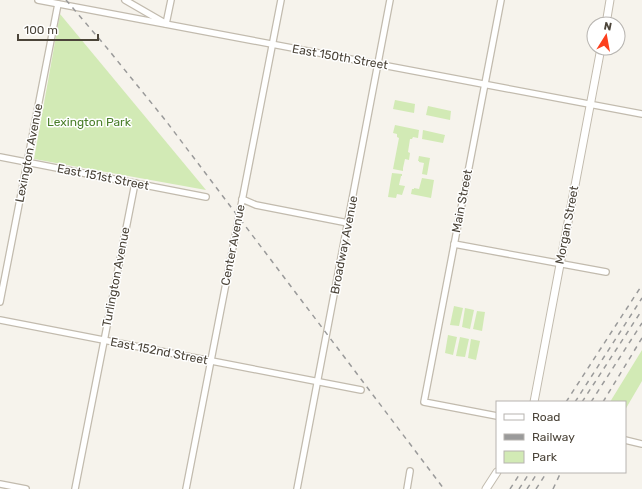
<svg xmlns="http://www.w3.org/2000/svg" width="642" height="489" font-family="Rubik,sans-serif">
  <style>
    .green { fill: #d2eab5 }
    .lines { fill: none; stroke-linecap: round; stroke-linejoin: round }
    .minor-casing { stroke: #c2bbae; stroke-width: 8 }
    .tertiary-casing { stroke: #c2bbae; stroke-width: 9 }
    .minor { stroke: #fff; stroke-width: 5.5 }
    .tertiary { stroke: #fff; stroke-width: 7 }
    .rail { stroke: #9a9a9a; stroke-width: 1.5; stroke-dasharray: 5 5; stroke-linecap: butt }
    .labels { text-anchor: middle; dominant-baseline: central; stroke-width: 3; stroke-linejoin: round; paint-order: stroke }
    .street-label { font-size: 12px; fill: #4b4439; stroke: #fff }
    .park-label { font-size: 12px; fill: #4a7f2a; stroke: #fff }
  </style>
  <rect width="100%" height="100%" fill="#f6f3ec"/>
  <!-- green -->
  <g class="green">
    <polygon points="60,14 206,190 34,159"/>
    <polygon points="395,100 415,104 414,113 393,109"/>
    <polygon points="428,106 451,111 450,120 426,115"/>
    <polygon points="395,125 419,130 418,138 413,137 412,139 410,139 408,152 410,153 409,160 405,159 403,168 403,171 393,169 399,138 397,137 397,134 393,133"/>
    <polygon points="423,130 445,135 443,143 422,139"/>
    <polygon points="419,156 430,158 427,175 422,174 424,163 419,162 419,161 418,161"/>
    <polygon points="392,173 402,174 402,176 401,176 399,185 405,186 402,195 397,194 396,198 388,197"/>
    <polygon points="422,178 434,180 431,198 411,194 412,189 414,189 414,188 419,189"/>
    <polygon points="454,306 463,308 459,326 450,325"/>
    <polygon points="465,308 474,310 470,329 462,327"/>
    <polygon points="477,311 485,312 482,331 473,329"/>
    <polygon points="448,335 457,337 453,355 445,353"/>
    <polygon points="460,337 469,339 465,357 456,356"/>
    <polygon points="471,339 480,341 476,360 468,358"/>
    <polygon points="642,350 642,381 625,410 625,402 610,402"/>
  </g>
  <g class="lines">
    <!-- minor casing -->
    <g class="minor-casing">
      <g id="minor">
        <polyline points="38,0 642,114"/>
        <polyline points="125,0 163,22"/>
        <polyline points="166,24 171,0"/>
        <polyline points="0,157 206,197"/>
        <polyline points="242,199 256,205 348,223"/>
        <polyline points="454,244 606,272"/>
        <polyline points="0,302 58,4"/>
        <polyline points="0,320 361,390"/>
        <polyline points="497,416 424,402 501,0"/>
        <polyline points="625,440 642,444"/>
        <polyline points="0,484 26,489"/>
        <polyline points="75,489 135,183"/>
        <polyline points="186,489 281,0"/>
        <polyline points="297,489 390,0"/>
        <polyline points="407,489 410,471"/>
      </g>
    </g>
    <!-- tertiary casing -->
    <g class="tertiary-casing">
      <g id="tertiary">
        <polyline points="606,24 610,0"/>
        <polyline points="534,402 601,48"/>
        <polyline points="486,489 497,472"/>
      </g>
    </g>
    <!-- minor -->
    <use href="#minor" class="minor"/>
    <!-- tertiary -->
    <use href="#tertiary" class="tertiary"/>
    <!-- rail -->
    <g class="rail">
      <polyline points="66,0 107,48 166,121 444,489"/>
      <polyline points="566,402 642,285"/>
      <polyline points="575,402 642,298"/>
      <polyline points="582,402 642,310"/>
      <polyline points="591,402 642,323"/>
      <polyline points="603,402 642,338"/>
      <polyline points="510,489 521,472"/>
      <polyline points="519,489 530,472"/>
      <polyline points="527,489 538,472"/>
      <polyline points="536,489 547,472"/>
      <polyline points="553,489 561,472"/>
    </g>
  </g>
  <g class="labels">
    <!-- street labels -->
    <g class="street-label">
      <text transform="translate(340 57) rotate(10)">East 150th Street</text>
      <text transform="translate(29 153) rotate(-79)">Lexington Avenue</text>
      <text transform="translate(103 177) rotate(11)">East 151st Street</text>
      <text transform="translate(462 201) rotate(-79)">Main Street</text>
      <text transform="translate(567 225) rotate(-79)">Morgan Street</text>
      <text transform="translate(233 245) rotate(-79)">Center Avenue</text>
      <text transform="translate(344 245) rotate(-79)">Broadway Avenue</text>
      <text transform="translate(116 277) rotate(-79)">Turlington Avenue</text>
      <text transform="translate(159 351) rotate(11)">East 152nd Street</text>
    </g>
    <!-- park labels -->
    <g class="park-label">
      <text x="89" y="122">Lexington Park</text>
    </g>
  </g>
  <!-- legend -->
  <rect x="496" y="401" width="130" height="72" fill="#ffffff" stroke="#b7b4b0"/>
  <rect x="504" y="414" width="20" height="6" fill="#ffffff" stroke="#b7b4b0"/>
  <text x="532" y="421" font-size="12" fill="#4b4439">Road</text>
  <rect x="504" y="434" width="20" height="6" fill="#9a9a9a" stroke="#b7b4b0"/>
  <text x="532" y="441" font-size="12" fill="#4b4439">Railway</text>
  <rect x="504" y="451" width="20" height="12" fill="#d2eab5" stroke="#b7b4b0"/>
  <text x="532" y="461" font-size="12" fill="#4b4439">Park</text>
  <!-- north arrow -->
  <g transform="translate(606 36) rotate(11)"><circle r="19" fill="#ffffff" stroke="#b7b4b0"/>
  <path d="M0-3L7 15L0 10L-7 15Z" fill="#fc3f1d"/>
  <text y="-6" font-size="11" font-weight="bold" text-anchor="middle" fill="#4b4439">N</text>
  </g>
  <!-- scale -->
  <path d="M18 34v6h80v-6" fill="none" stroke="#4b4439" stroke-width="2"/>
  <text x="24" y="34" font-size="12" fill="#4b4439" stroke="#ffffff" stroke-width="3" paint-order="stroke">100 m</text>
</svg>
